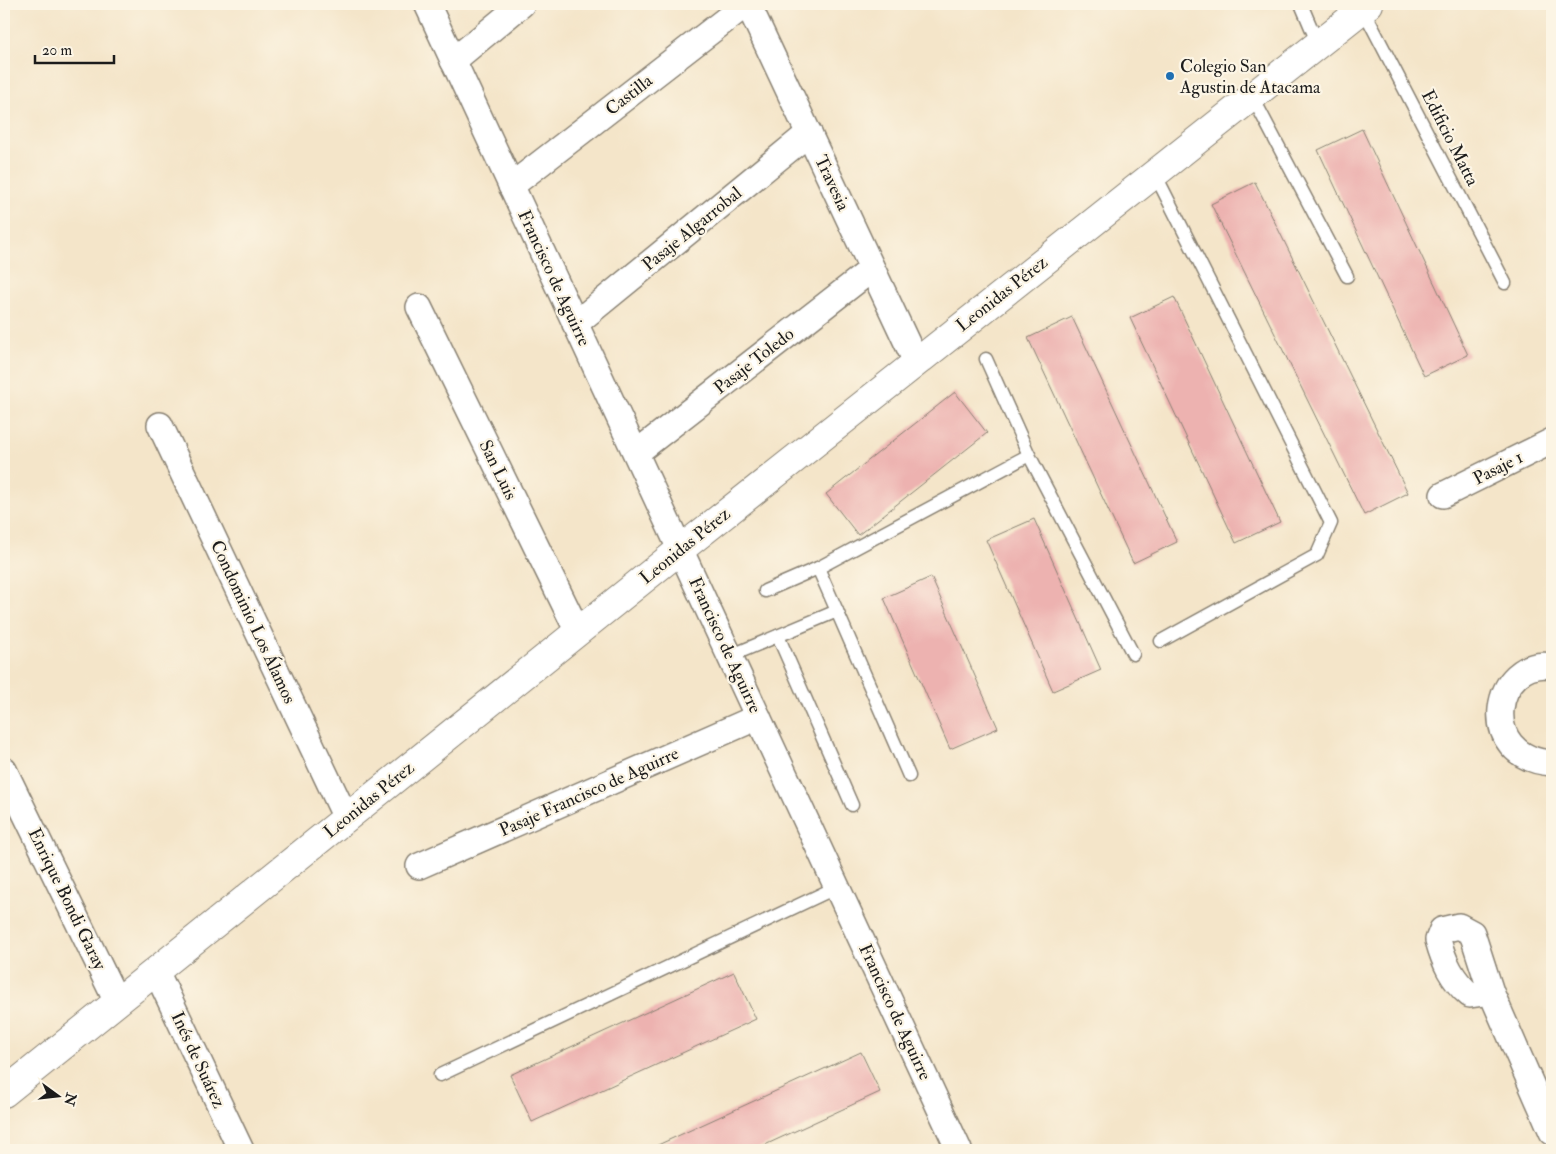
<svg xmlns="http://www.w3.org/2000/svg" width="1556" height="1154" font-family="'IM FELL Double Pica',serif">
  <style>
    .building { fill: #edb2b0 }
    .lines { fill: none; stroke-linecap: round; stroke-linejoin: round }
    .service-casing { stroke: #888072; stroke-width: 15 }
    .minor-casing { stroke: #888072; stroke-width: 28 }
    .tertiary-casing { stroke: #888072; stroke-width: 30 }
    .service { stroke: #fff; stroke-width: 12 }
    .minor { stroke: #fff; stroke-width: 25 }
    .tertiary { stroke: #fff; stroke-width: 28 }
    .poi-dot { fill: #1f6fb2; stroke: #fcf5e5; stroke-width: 2 }
    .labels { text-anchor: middle; dominant-baseline: central; stroke-width: 4.5; stroke-linejoin: round; paint-order: stroke }
    .poi-label { font-size: 18px; fill: #1c1c1c; stroke: #fcf5e5; text-anchor: start }
    .street-label { font-size: 18px; fill: #1c1c1c; stroke: #fcf5e5 }
  </style>
  <rect width="100%" height="100%" fill="#fcf5e5"/>
  <filter id="ink" filterUnits="userSpaceOnUse"><feTurbulence type="fractalNoise" baseFrequency=".02" numOctaves="2"/><feDisplacementMap in="SourceGraphic" scale="10" xChannelSelector="R" yChannelSelector="G"/><feConvolveMatrix kernelMatrix="1 2 1 2 8 2 1 2 1" color-interpolation-filters="sRGB"/></filter>
  <filter id="wash" filterUnits="userSpaceOnUse"><feTurbulence type="fractalNoise" baseFrequency=".0096" numOctaves="4" result="noise"/><feDisplacementMap in="SourceGraphic" scale="20" xChannelSelector="R" yChannelSelector="G"/><feGaussianBlur stdDeviation="1.12" result="paint"/><feColorMatrix in="noise" values="0 0 0 0 0 0 0 0 0 0 0 0 0 0 0 0 0 1.4 0 .05"/><feComposite in="paint" operator="in"/></filter>
  <g filter="url(#wash)">
    <rect width="100%" height="100%" fill="#f4e5c9"/>
    <g id="blocks">
      <!-- building -->
      <g class="building">
        <polygon points="1362,129 1468,355 1424,376 1318,150"/>
        <polygon points="1255,182 1408,493 1364,515 1211,204"/>
        <polygon points="1174,297 1280,522 1236,543 1130,318"/>
        <polygon points="1072,317 1177,542 1133,563 1028,338"/>
        <polygon points="955,392 987,433 858,535 826,494"/>
        <polygon points="1034,519 1101,670 1053,691 986,540"/>
        <polygon points="931,577 998,728 950,749 884,598"/>
        <polygon points="734,972 756,1019 532,1122 510,1075"/>
        <polygon points="861,1052 880,1092 754,1150 647,1150"/>
      </g>
    </g>
  </g>
  <g filter="url(#ink)">
    <use href="#blocks" fill-opacity="0" stroke="#888072" stroke-width="1"/>
    <g class="lines">
      <!-- service casing -->
      <g class="service-casing">
        <g id="service">
          <polyline points="1301,4 1318,44"/>
          <polyline points="1363,9 1505,283"/>
          <polyline points="1252,96 1347,276"/>
          <polyline points="1155,174 1331,523 1317,555 1161,641"/>
          <polyline points="986,359 1029,455"/>
          <polyline points="818,568 1029,455 1133,654"/>
          <polyline points="765,591 818,568 837,611"/>
          <polyline points="778,636 852,805"/>
          <polyline points="730,656 837,611 909,776"/>
          <polyline points="440,1075 837,887"/>
        </g>
      </g>
      <!-- minor casing -->
      <g class="minor-casing">
        <g id="minor">
          <polyline points="427,4 959,1150"/>
          <polyline points="748,4 916,362"/>
          <polyline points="453,61 522,4"/>
          <polyline points="511,186 746,4"/>
          <polyline points="419,307 578,632"/>
          <polyline points="575,324 809,133"/>
          <polyline points="160,425 346,818"/>
          <polyline points="636,453 872,269"/>
          <polyline points="1443,495 1552,441"/>
          <path d="M1552,666c-58,-10 -78,92 0,97"/>
          <polyline points="4,770 117,1002"/>
          <polyline points="419,866 758,717"/>
          <polyline points="156,971 241,1150"/>
          <path d="M1491,992l-21,3c-18,-15 -26,-33 -32,-55l4,-10 17,-4 13,7 19,59 61,140"/>
        </g>
      </g>
      <!-- tertiary casing -->
      <g class="tertiary-casing">
        <polyline id="tertiary" points="4,1093 681,549 1369,4"/>
      </g>
      <!-- service -->
      <use href="#service" class="service"/>
      <!-- minor -->
      <use href="#minor" class="minor"/>
      <!-- tertiary -->
      <use href="#tertiary" class="tertiary"/>
    </g>
  </g>
  <!-- markers -->
  <circle class="poi-dot" cx="1170" cy="76" r="5"/>
  <g class="labels">
    <!-- poi labels -->
    <g class="poi-label">
      <text x="1180" y="66">Colegio San<tspan x="1180" dy="21">Agustin de Atacama</tspan></text>
    </g>
    <!-- street labels -->
    <g class="street-label">
      <text transform="translate(629 95) rotate(-38)">Castilla</text>
      <text transform="translate(1450 138) rotate(63)">Edificio Matta</text>
      <text transform="translate(832 183) rotate(65)">Travesia</text>
      <text transform="translate(692 229) rotate(-39)">Pasaje Algarrobal</text>
      <text transform="translate(554 278) rotate(65)">Francisco de Aguirre</text>
      <text transform="translate(1002 294) rotate(-38)">Leonidas Pérez</text>
      <text transform="translate(754 361) rotate(-38)">Pasaje Toledo</text>
      <text transform="translate(1498 468) rotate(-27)">Pasaje 1</text>
      <text transform="translate(498 470) rotate(64)">San Luis</text>
      <text transform="translate(685 546) rotate(-39)">Leonidas Pérez</text>
      <text transform="translate(253 622) rotate(65)">Condominio Los Álamos</text>
      <text transform="translate(725 645) rotate(65)">Francisco de Aguirre</text>
      <text transform="translate(589 792) rotate(-24)">Pasaje Francisco de Aguirre</text>
      <text transform="translate(369 800) rotate(-39)">Leonidas Pérez</text>
      <text transform="translate(67 899) rotate(64)">Enrique Bondi Garay</text>
      <text transform="translate(895 1012) rotate(65)">Francisco de Aguirre</text>
      <text transform="translate(198 1060) rotate(65)">Inés de Suárez</text>
    </g>
  </g>
  <!-- margin -->
  <rect width="1556" height="1154" fill="none" stroke="#fcf5e5" stroke-width="20"/>
  <!-- north arrow -->
  <g transform="translate(58 1096) rotate(105)" stroke="#fcf5e5" stroke-width="4" paint-order="stroke">
  <path d="M0-4L9 19L0 12L-9 19Z" fill="#1c1c1c"/>
  <text y="-8" font-size="14" font-weight="bold" text-anchor="middle" fill="#1c1c1c">N</text>
  </g>
  <!-- scale -->
  <path d="M35 55v8h79v-8" fill="none" stroke="#1c1c1c" stroke-width="2.5"/>
  <text x="42" y="55" font-size="15" fill="#1c1c1c" stroke="#fcf5e5" stroke-width="4" paint-order="stroke">20 m</text>
</svg>
